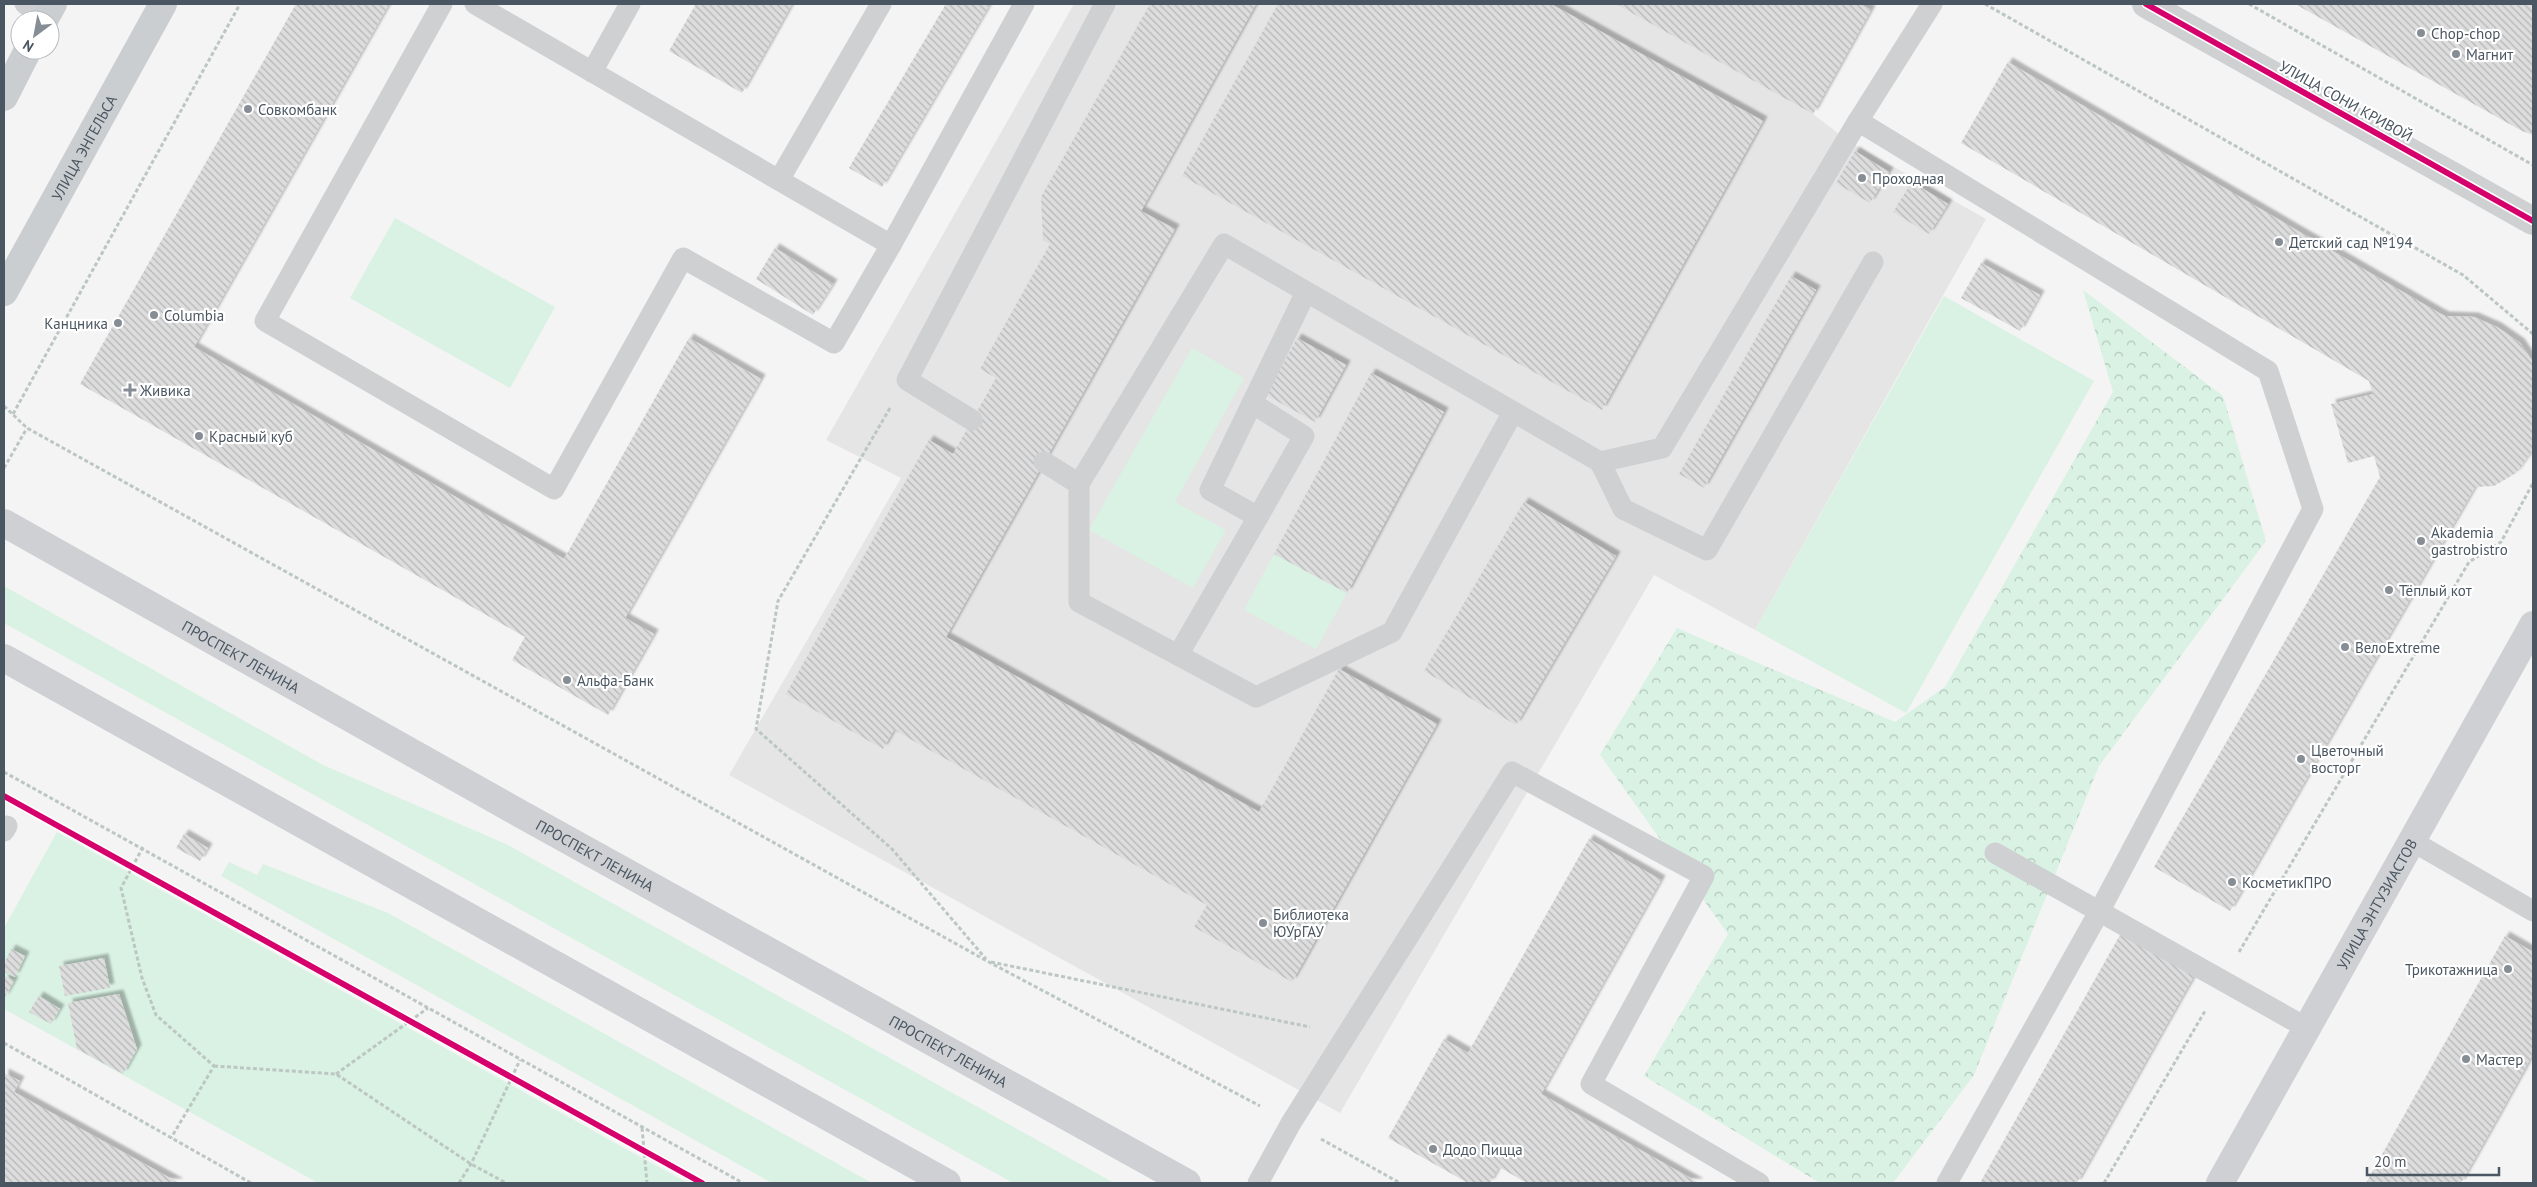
<svg xmlns="http://www.w3.org/2000/svg" width="2537" height="1187" font-family="'PT Sans',sans-serif">
  <style>
    .education { fill: #e6e5e6 }
    .green { fill: #d9f2e3 }
    .forest { fill: url(#forest-crowns) }
    .building { fill: url(#building-back-hatch); filter: url(#shadow) }
    .lines { fill: none; stroke-linecap: round; stroke-linejoin: round }
    .path { stroke: #bcc7c4; stroke-width: 3; stroke-dasharray: 4 2.5; stroke-linecap: butt }
    .service { stroke: #ced0d2; stroke-width: 21 }
    .tertiary { stroke: #ced0d2; stroke-width: 28 }
    .secondary { stroke: #ced0d4; stroke-width: 28 }
    .primary { stroke: #caced1; stroke-width: 28 }
    .cycleway-casing { stroke: #fff; stroke-width: 9 }
    .cycleway { stroke: #d6006c; stroke-width: 6 }
    .poi-dot { fill: #868d94; stroke: #fff; stroke-width: 2 }
    .labels { text-anchor: middle; dominant-baseline: central; stroke-width: 4.5; stroke-linejoin: round; paint-order: stroke }
    .poi-label { font-size: 15px; fill: #4a5661; stroke: #fff; text-anchor: start }
    .street-label { font-size: 15px; fill: #4a5661; stroke: #fff }
  </style>
  <defs>
    <pattern id="forest-crowns" width="20" height="18" patternUnits="userSpaceOnUse" patternTransform="scale(1.25)"><rect width="20" height="18" fill="#d9f2e3"/><path d="M2 6a3 3 0 1 1 6 0M12 15a3 3 0 1 1 6 0" fill="none" stroke="#b2c7bb"/></pattern>
    <pattern id="building-back-hatch" width="6" height="6" patternUnits="userSpaceOnUse" patternTransform="scale(1.25)"><rect width="6" height="6" fill="#ddddde"/><path d="M-1 5l2 2M0 0l6 6M5-1l2 2" fill="none" stroke="#b5b6b7"/></pattern>
    <filter id="shadow"><feDropShadow dx="4.5" dy="-4.5" stdDeviation="1" flood-color="#0004"/></filter>
  </defs>
  <rect width="100%" height="100%" fill="#f4f4f4"/>
  <!-- education -->
  <polygon class="education" points="1074,4 1860,4 1871,10 1813,114 1848,141 1986,219 1755,630 1654,575 1340,1113 729,775 901,478 826,440"/>
  <!-- green -->
  <g class="green">
    <polygon points="395,218 555,307 510,388 350,298"/>
    <polygon points="1944,296 2094,381 1906,713 1755,630"/>
    <polygon points="1192,348 1244,378 1175,502 1226,530 1193,588 1089,530"/>
    <polygon points="1274,554 1347,593 1316,649 1244,610"/>
    <polygon points="4,586 323,765 506,844 1114,1183 1013,1183 4,623"/>
    <polygon points="57,832 624,1148 688,1183 318,1183 4,1009 4,928"/>
    <polygon points="229,862 257,875 263,864 388,913 872,1183 772,1183 221,876"/>
  </g>
  <!-- forest -->
  <polygon class="forest" points="2083,290 2223,396 2266,541 2099,766 1974,1075 1893,1183 1820,1183 1644,1076 1728,934 1600,755 1677,628 1895,722 1945,687 2113,392"/>
  <!-- building -->
  <g class="building">
    <polygon points="296,4 389,4 194,347 564,559 689,338 761,379 625,618 654,634 608,715 512,660 525,637 80,384"/>
    <polygon points="696,4 792,4 742,93 669,51"/>
    <polygon points="946,4 990,4 882,187 849,168"/>
    <polygon points="1150,4 1256,4 1141,211 1175,229 946,637 1259,812 1339,669 1437,724 1292,982 1194,927 1207,905 894,730 883,749 786,694 929,440 953,454 996,378 980,369 1050,244 1043,240 1041,197"/>
    <polygon points="1278,4 1551,4 1763,121 1602,410 1182,176"/>
    <polygon points="1616,4 1860,4 1871,10 1813,114"/>
    <polygon points="2295,4 2533,4 2533,135 2522,131"/>
    <polygon points="2008,62 2439,313 2445,316 2474,317 2497,327 2520,343 2533,362 2532,451 2516,473 2494,486 2475,487 2230,911 2154,867 2380,477 2374,456 2348,463 2331,404 2373,394 2369,381 1961,143"/>
    <polygon points="1855,151 1889,172 1870,203 1836,183"/>
    <polygon points="1912,182 1948,204 1929,234 1893,212"/>
    <polygon points="775,248 833,284 813,315 756,279"/>
    <polygon points="1981,263 2040,295 2020,331 1961,298"/>
    <polygon points="1791,276 1816,290 1704,488 1679,474"/>
    <polygon points="1297,338 1346,365 1315,422 1266,395"/>
    <polygon points="1371,373 1444,412 1347,593 1274,554"/>
    <polygon points="1524,502 1616,556 1516,725 1424,671"/>
    <polygon points="184,834 208,848 200,861 176,848"/>
    <polygon points="1589,839 1661,880 1541,1094 1699,1183 1527,1183 1499,1167 1490,1183 1468,1183 1388,1138 1444,1039 1468,1053"/>
    <polygon points="2120,935 2194,976 2077,1183 1980,1183"/>
    <polygon points="2505,936 2533,952 2533,1054 2488,1135 2461,1183 2366,1183"/>
    <polygon points="11,949 25,956 15,977 4,972 4,964"/>
    <polygon points="104,958 110,988 65,996 59,966"/>
    <polygon points="4,975 14,981 4,999"/>
    <polygon points="119,994 137,1049 123,1074 77,1049 68,1003"/>
    <polygon points="39,996 60,1009 51,1024 29,1012"/>
    <polygon points="4,1073 20,1081 14,1092 179,1183 4,1183"/>
  </g>
  <g class="lines">
    <!-- path -->
    <g class="path">
      <polyline points="1985,4 2463,275 2533,334"/>
      <polyline points="2249,4 2533,165"/>
      <polyline points="4,406 27,428 987,961 1260,1106"/>
      <polyline points="890,408 778,601 756,729 892,849 986,959"/>
      <polyline points="13,414 240,4"/>
      <polyline points="4,468 27,428"/>
      <polyline points="4,772 743,1183"/>
      <polyline points="143,847 121,888 142,978 156,1015 214,1066 171,1138"/>
      <polyline points="2239,952 2469,562 2501,542 2533,483"/>
      <polyline points="991,962 1310,1027"/>
      <polyline points="4,1043 251,1183"/>
      <polyline points="214,1066 336,1074 471,1164 506,1183"/>
      <polyline points="336,1074 428,1008"/>
      <polyline points="642,1128 647,1183"/>
      <polyline points="1321,1139 1400,1183"/>
      <polyline points="459,1183 471,1164 520,1060"/>
      <polyline points="2104,1183 2205,1011"/>
    </g>
    <!-- service -->
    <g class="service">
      <polyline points="25,4 46,16"/>
      <polyline points="442,4 265,321 554,489 683,258 834,343 891,245 1024,4"/>
      <polyline points="475,4 891,245"/>
      <polyline points="592,72 630,4"/>
      <polyline points="1858,121 2268,371 2313,509 2099,912 1947,1183"/>
      <polyline points="779,180 881,4"/>
      <polyline points="1252,403 1304,436 1258,517"/>
      <polyline points="972,420 907,380 1105,4"/>
      <polyline points="1044,462 1079,484 1079,602 1256,697 1392,632 1513,412"/>
      <polyline points="1600,462 1623,509 1707,550 1873,262"/>
      <polyline points="1079,484 1224,244 1600,462 1662,448 1858,121 1932,4"/>
      <polyline points="1178,655 1258,517 1210,490 1306,292"/>
      <polyline points="4,831 7,826"/>
      <polyline points="2412,841 2533,911"/>
      <polyline points="1995,853 2307,1028"/>
      <polyline points="1258,1183 1291,1123 1512,772 1704,876 1591,1084 1759,1183"/>
    </g>
    <!-- tertiary -->
    <polyline class="tertiary" points="2146,4 2533,221"/>
    <!-- secondary -->
    <g class="secondary">
      <path id="s1" d="M4,523l515,290 668,370"/>
      <polyline points="4,658 947,1183"/>
      <path id="s2" d="M2220,1183l313,-558"/>
    </g>
    <!-- primary -->
    <g class="primary">
      <polyline points="44,20 53,4"/>
      <polyline points="4,97 28,50"/>
      <path id="s3" d="M4,292l159,-288"/>
    </g>
    <!-- cycleway casing -->
    <g class="cycleway-casing">
      <g id="cycleway">
        <polyline points="2146,4 2533,221"/>
        <polyline points="4,796 702,1183"/>
      </g>
    </g>
    <!-- cycleway -->
    <use href="#cycleway" class="cycleway"/>
  </g>
  <!-- markers -->
  <g class="poi-dot">
    <circle cx="2421" cy="33" r="5"/>
    <circle cx="2456" cy="54" r="5"/>
    <circle cx="248" cy="109" r="5"/>
    <circle cx="1862" cy="178" r="5"/>
    <circle cx="2279" cy="242" r="5"/>
    <circle cx="154" cy="315" r="5"/>
    <circle cx="118" cy="323" r="5"/>
    <path d="M127.5 382.5h5v5h5v5h-5v5h-5v-5h-5v-5h5z"/>
    <circle cx="199" cy="436" r="5"/>
    <circle cx="2421" cy="541" r="5"/>
    <circle cx="2389" cy="590" r="5"/>
    <circle cx="2345" cy="647" r="5"/>
    <circle cx="567" cy="680" r="5"/>
    <circle cx="2301" cy="759" r="5"/>
    <circle cx="2232" cy="882" r="5"/>
    <circle cx="1263" cy="923" r="5"/>
    <circle cx="2508" cy="969" r="5"/>
    <circle cx="2466" cy="1059" r="5"/>
    <circle cx="1433" cy="1149" r="5"/>
  </g>
  <g class="labels">
    <!-- poi labels -->
    <g class="poi-label">
      <text x="2431" y="33">Chop-chop</text>
      <text x="2466" y="54">Магнит</text>
      <text x="258" y="109">Совкомбанк</text>
      <text x="1872" y="178">Проходная</text>
      <text x="2289" y="242">Детский сад №194</text>
      <text x="164" y="315">Columbia</text>
      <text x="108" y="323" text-anchor="end">Канцника</text>
      <text x="140" y="390">Живика</text>
      <text x="209" y="436">Красный куб</text>
      <text x="2431" y="532">Akademia<tspan x="2431" dy="17">gastrobistro</tspan></text>
      <text x="2399" y="590">Тёплый кот</text>
      <text x="2355" y="647">ВелоExtreme</text>
      <text x="577" y="680">Альфа-Банк</text>
      <text x="2311" y="750">Цветочный<tspan x="2311" dy="17">восторг</tspan></text>
      <text x="2242" y="882">КосметикПРО</text>
      <text x="1273" y="914">Библиотека<tspan x="1273" dy="17">ЮУрГАУ</tspan></text>
      <text x="2498" y="969" text-anchor="end">Трикотажница</text>
      <text x="2476" y="1059">Мастер</text>
      <text x="1443" y="1149">Додо Пицца</text>
    </g>
    <!-- street labels -->
    <g class="street-label">
      <text transform="translate(2346 101) rotate(29)">УЛИЦА СОНИ КРИВОЙ</text>
      <text stroke="none"><textPath href="#s3" startOffset="165">УЛИЦА ЭНГЕЛЬСА</textPath></text>
      <text stroke="none"><textPath href="#s1" startOffset="272">ПРОСПЕКТ ЛЕНИНА</textPath></text>
      <text stroke="none"><textPath href="#s1" startOffset="678">ПРОСПЕКТ ЛЕНИНА</textPath></text>
      <text stroke="none"><textPath href="#s2" startOffset="320">УЛИЦА ЭНТУЗИАСТОВ</textPath></text>
      <text stroke="none"><textPath href="#s1" startOffset="1082">ПРОСПЕКТ ЛЕНИНА</textPath></text>
    </g>
  </g>
  <!-- border -->
  <rect width="2537" height="1187" fill="none" stroke="#4a5661" stroke-width="10"/>
  <!-- north arrow -->
  <g transform="translate(35 35) rotate(212)"><circle r="24" fill="#ffffff" stroke="#b7bbc0"/>
  <path d="M0-4L9 19L0 12L-9 19Z" fill="#868d94"/>
  <text y="-8" font-size="14" font-weight="bold" text-anchor="middle" fill="#4a5661">N</text>
  </g>
  <!-- scale -->
  <path d="M2367 1167v8h132v-8" fill="none" stroke="#4a5661" stroke-width="2.5"/>
  <text x="2374" y="1167" font-size="15" fill="#4a5661" stroke="#ffffff" stroke-width="4" paint-order="stroke">20 m</text>
</svg>
